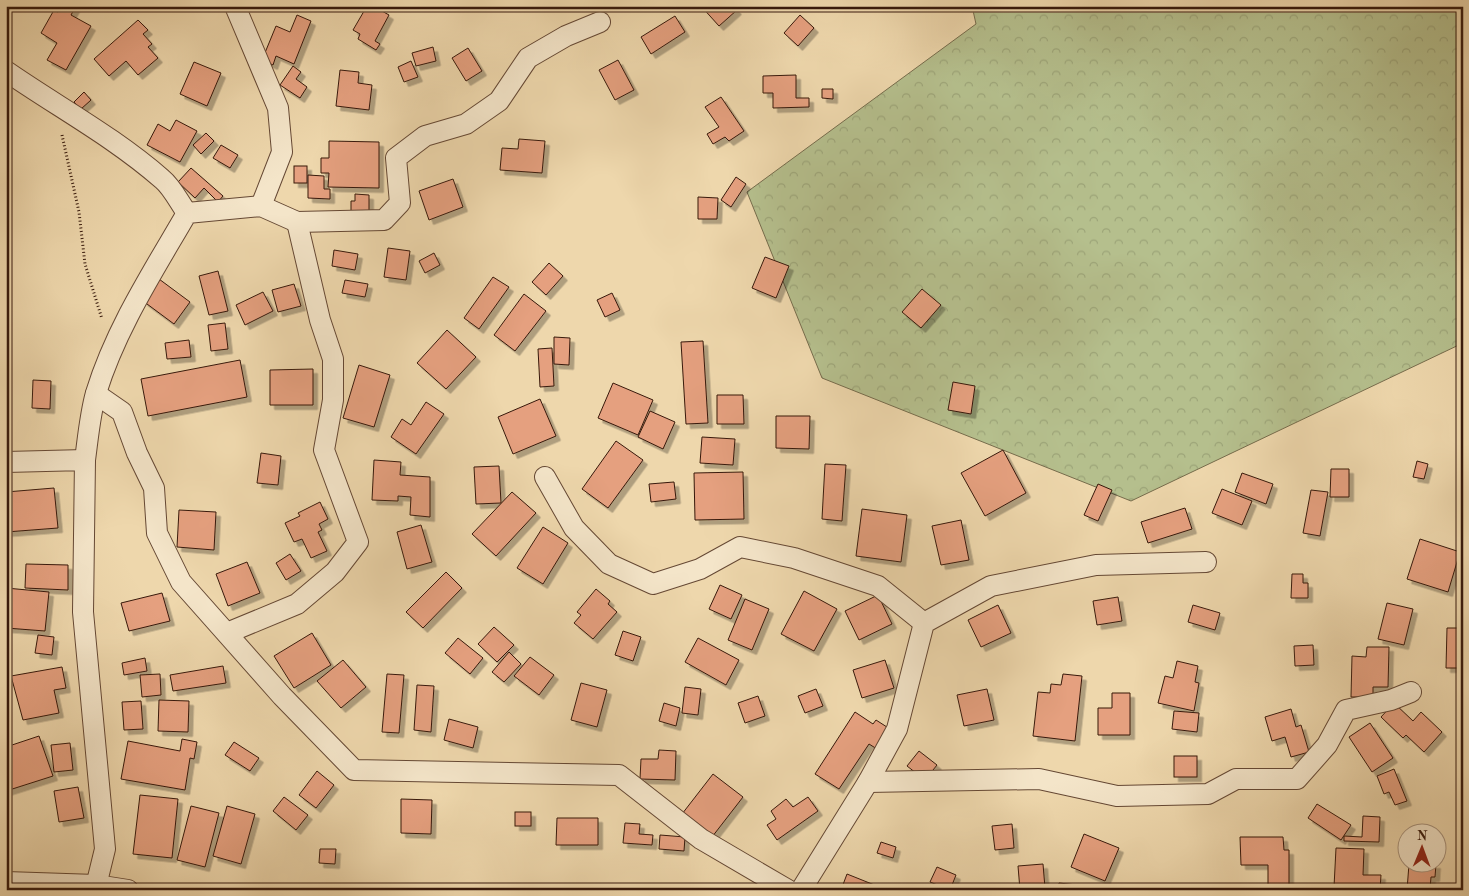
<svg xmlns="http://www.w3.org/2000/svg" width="1469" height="896" font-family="'Old Standard TT',serif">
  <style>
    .forest { fill: url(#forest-crowns); stroke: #766c4c }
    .building { fill: #e5a07f; stroke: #37190c; filter: url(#shadow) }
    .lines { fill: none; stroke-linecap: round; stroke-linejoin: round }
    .street-casing { stroke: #654834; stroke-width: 22 }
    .path { stroke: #37190c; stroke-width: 3; stroke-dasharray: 1 2.5; stroke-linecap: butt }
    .street { stroke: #f4e5c9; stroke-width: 20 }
  </style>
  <defs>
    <pattern id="forest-crowns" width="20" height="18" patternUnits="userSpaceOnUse" patternTransform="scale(1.25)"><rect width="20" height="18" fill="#b5bf8d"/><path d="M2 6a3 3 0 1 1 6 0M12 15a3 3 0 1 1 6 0" fill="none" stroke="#9ca478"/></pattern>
    <filter id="shadow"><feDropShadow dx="4.5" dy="4.5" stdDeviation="0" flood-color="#0004"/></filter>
  </defs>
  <rect width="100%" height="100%" fill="#eed7ac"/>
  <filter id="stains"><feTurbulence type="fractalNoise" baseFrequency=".004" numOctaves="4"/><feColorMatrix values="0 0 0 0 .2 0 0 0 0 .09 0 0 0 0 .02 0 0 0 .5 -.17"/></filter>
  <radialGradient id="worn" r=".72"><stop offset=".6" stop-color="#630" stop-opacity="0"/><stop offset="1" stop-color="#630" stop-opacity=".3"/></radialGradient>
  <!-- forest -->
  <polygon class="forest" points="972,6 1463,6 1463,343 1131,501 822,378 747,192 976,24"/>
  <!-- building -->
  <g class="building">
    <polygon points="61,6 76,6 71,15 91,26 66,70 47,60 57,43 41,33 54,10 58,12"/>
    <polygon points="367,6 373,6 389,15 375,41 380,44 376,50 358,39 360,34 353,30"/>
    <polygon points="701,6 733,6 737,10 719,26"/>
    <polygon points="297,15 311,21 294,64 276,56 273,65 262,60 276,26 290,32"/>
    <polygon points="800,15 814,28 798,46 784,33"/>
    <polygon points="675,16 685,32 651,54 641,37"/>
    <polygon points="138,20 148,30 143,34 152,44 148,47 158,58 138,75 126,61 109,76 94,59"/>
    <polygon points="433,47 436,61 416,66 412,53"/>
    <polygon points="468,48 482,71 466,81 452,58"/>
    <polygon points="618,60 634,90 615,100 599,70"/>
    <polygon points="411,61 418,77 404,82 398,67"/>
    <polygon points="194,62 221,73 207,106 180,94"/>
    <polygon points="293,66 301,72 296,79 307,87 300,98 280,85"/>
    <polygon points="340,70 359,72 358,83 372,85 369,110 336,106"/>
    <polygon points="796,75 796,98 809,98 809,107 773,108 773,93 763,93 763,76"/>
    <polygon points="822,89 833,89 833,99 822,98"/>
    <polygon points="84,92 91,100 81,109 74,102"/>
    <polygon points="721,97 744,131 729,141 725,137 713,144 707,134 719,127 705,107"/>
    <polygon points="176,120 197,131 180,162 147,145 158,124 170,131"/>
    <polygon points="206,133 214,141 201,154 193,145"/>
    <polygon points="519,139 545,141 542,173 500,170 502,148 518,149"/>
    <polygon points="329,141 379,142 379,188 328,187 329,173 321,173 321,158 329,158"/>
    <polygon points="221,145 238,155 230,168 213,158"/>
    <rect x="294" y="166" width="13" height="17"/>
    <polygon points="191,168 223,196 218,202 204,188 195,198 178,182"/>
    <polygon points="308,175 324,176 324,189 330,189 330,199 308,198"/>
    <polygon points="736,177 746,184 731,207 721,200"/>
    <polygon points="453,179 463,207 429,220 419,191"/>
    <polygon points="355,194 369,195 369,214 351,213 351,201 355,201"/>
    <polygon points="698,197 718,198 717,219 698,219"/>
    <polygon points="388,248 410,251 406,280 384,277"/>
    <polygon points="334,250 358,254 355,270 332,266"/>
    <polygon points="434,253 440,265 425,273 419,261"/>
    <polygon points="765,257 789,266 776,298 752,288"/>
    <polygon points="549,263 563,276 546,295 532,282"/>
    <polygon points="218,271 228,311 209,315 199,276"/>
    <polygon points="493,277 509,287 479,329 464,318"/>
    <polygon points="159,279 190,302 174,324 143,301"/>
    <polygon points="345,280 368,284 365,297 342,293"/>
    <polygon points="294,284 301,306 278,312 272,290"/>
    <polygon points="922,289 941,305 921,328 902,312"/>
    <polygon points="263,292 273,311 245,325 236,305"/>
    <polygon points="612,293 620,310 605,317 597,300"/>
    <polygon points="524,294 546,311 515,351 494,335"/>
    <polygon points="225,323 228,349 211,351 208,325"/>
    <polygon points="447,330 476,357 446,389 417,363"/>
    <polygon points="554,337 570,338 569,365 554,364"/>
    <polygon points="189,340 191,357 167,359 165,343"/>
    <polygon points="703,341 708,423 686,424 681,342"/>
    <polygon points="552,348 554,386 540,387 538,349"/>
    <polygon points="240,360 247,397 148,416 141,379"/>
    <polygon points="359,365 390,375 374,427 343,418"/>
    <polygon points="313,369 313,405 270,405 270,370"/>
    <polygon points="33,380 51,381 50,409 32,408"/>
    <polygon points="953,382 975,386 971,414 948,410"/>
    <polygon points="613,383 653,400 638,435 598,418"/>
    <polygon points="717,395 743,395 744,424 717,424"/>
    <polygon points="540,399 556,436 513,454 498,417"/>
    <polygon points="426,402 444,414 416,454 391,437 402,419 411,425"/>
    <polygon points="650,411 675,422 663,449 638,437"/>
    <polygon points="776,416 810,416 809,449 776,448"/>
    <polygon points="702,437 735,439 733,465 700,463"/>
    <polygon points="616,441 643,460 608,508 582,489"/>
    <polygon points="1003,450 1026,493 985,516 961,473"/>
    <polygon points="261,453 281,456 278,485 257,483"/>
    <polygon points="374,460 401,462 400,475 430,477 430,517 410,515 411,497 398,496 398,501 372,500"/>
    <polygon points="1417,461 1428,464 1424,479 1413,477"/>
    <polygon points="825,464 846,465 842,521 822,519"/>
    <polygon points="499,466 501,503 476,504 474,467"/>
    <polygon points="1331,469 1349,469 1349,497 1330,497"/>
    <polygon points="743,472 744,519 695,520 694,473"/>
    <polygon points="1242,473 1273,484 1266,504 1235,492"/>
    <polygon points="674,482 676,499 651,502 649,484"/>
    <polygon points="1098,484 1112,490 1098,521 1084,515"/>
    <polygon points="54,488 58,528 6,532 6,492"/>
    <polygon points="1222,489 1252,501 1242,525 1212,513"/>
    <polygon points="1311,490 1328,492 1320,536 1303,533"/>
    <polygon points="512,492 536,513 496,556 472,534"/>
    <polygon points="320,502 328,519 319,524 322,530 318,532 327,551 311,558 302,539 294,542 285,523 300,516 298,513"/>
    <polygon points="1185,508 1192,529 1148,543 1141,522"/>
    <polygon points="862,509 907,515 901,562 856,556"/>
    <polygon points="179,510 216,512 214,550 177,547"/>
    <polygon points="961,520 969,560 941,565 932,526"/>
    <polygon points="421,525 432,562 407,569 397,532"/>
    <polygon points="543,527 568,543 543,584 517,568"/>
    <polygon points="1420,539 1460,552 1448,592 1407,579"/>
    <polygon points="290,554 301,571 286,580 276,563"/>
    <polygon points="247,562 260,593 228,606 216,574"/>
    <polygon points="26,564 68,565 68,590 25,588"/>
    <polygon points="446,572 462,588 423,628 406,612"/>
    <polygon points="1292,574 1303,574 1303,583 1308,583 1308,598 1291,598"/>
    <polygon points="720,585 742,595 731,619 709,609"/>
    <polygon points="6,588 49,592 45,631 6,628"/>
    <polygon points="596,589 610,601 608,604 617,612 593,639 574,623 581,615 577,612"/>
    <polygon points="804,591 837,609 814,651 781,634"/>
    <polygon points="162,593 170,621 129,631 121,603"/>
    <polygon points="878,595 892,624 859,640 845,611"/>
    <polygon points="1118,597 1122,621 1097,625 1093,601"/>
    <polygon points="745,599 769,609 752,650 728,640"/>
    <polygon points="1387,603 1413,609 1404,645 1378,639"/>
    <polygon points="998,605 1011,633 981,647 968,620"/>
    <polygon points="1193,605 1220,613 1215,630 1188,622"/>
    <polygon points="494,627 514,645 497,662 478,644"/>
    <polygon points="1447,628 1463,628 1463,668 1446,668"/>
    <polygon points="623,631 641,637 633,661 615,655"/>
    <polygon points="312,633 331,665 294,688 274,656"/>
    <polygon points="38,635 54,637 52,655 35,653"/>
    <polygon points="458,638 483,658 470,674 445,653"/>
    <polygon points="698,638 739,660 726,685 685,662"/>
    <polygon points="1313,645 1314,665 1295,666 1294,646"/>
    <polygon points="1367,647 1389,647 1388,687 1373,687 1373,697 1351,697 1352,656 1366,657"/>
    <polygon points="509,652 521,664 504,682 492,672"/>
    <polygon points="530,657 554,675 539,695 514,676"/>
    <polygon points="145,658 147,671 124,675 122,663"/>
    <polygon points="343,660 366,687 341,708 317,681"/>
    <polygon points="885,660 894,688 862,698 853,670"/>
    <polygon points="1177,661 1198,666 1195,682 1199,683 1194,711 1158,703 1165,676 1173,678"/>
    <polygon points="223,666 226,683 173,691 170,675"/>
    <polygon points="62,667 66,688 54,690 59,713 23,720 11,676"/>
    <polygon points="160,674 161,695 142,697 140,675"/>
    <polygon points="387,674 404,675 399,733 382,732"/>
    <polygon points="1063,674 1082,676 1075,741 1033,736 1038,692 1050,693 1051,684 1061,685"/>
    <polygon points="581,683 607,690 597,727 571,720"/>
    <polygon points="417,685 434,686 431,732 414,730"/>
    <polygon points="685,687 701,689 698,715 682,713"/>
    <polygon points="816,689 823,706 805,713 798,696"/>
    <polygon points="987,689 994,720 964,726 957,695"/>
    <polygon points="1112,693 1130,693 1130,735 1098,735 1098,708 1112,708"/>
    <polygon points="758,696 765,716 745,723 738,703"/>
    <polygon points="159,700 189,701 188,732 158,731"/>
    <polygon points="141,701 143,729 124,730 122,702"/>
    <polygon points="664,703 680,708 676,726 659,721"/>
    <polygon points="1394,703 1413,721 1421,712 1442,732 1424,752 1406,735 1403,738 1381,717"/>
    <polygon points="1291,709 1296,727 1301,725 1309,752 1291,757 1285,737 1272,741 1265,717"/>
    <polygon points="1174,711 1199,713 1197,732 1172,729"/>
    <polygon points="855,712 873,724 876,720 890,729 877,749 869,744 839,789 815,774"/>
    <polygon points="449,719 478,727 473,748 444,740"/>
    <polygon points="1370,723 1393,758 1372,772 1349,737"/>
    <polygon points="39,736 53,776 6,791 6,747"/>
    <polygon points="182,739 197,742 194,759 190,758 185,790 121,779 128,741 180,751"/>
    <polygon points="234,742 259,758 250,771 225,755"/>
    <polygon points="70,743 73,770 54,772 51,745"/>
    <polygon points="659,750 676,751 675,780 640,779 641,759 658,759"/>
    <polygon points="919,751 937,765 925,780 907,766"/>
    <rect x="1174" y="756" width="23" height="21"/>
    <polygon points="1394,769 1407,801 1395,805 1389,792 1384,794 1377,776"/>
    <polygon points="317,771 334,785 316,808 299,795"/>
    <polygon points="713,774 743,797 712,837 682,814"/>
    <polygon points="78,787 84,818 59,822 54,791"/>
    <polygon points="140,795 178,799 172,858 133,854"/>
    <polygon points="284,797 308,815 296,830 273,811"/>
    <polygon points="808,797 818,811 777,840 767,825 776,819 771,811 786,799 793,807"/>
    <polygon points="401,799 432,800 431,834 401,833"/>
    <polygon points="1317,804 1351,825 1341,840 1308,818"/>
    <polygon points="191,806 219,813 205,867 177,860"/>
    <polygon points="227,806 255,814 241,864 213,856"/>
    <rect x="515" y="812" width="16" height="14"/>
    <polygon points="1363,816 1380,817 1379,842 1344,841 1344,836 1362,837"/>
    <polygon points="557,818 598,818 598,845 556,845"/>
    <polygon points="625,823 640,824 639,834 653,835 652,845 623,843"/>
    <polygon points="1012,824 1014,848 995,850 992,826"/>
    <polygon points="1084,834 1119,848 1105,881 1071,867"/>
    <polygon points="660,835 685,837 684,851 659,849"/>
    <polygon points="1240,837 1283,837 1284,850 1289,850 1289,885 1268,885 1268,865 1241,865"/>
    <polygon points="881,842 896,847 893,858 877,853"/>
    <polygon points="1336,848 1364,849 1363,875 1381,875 1380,890 1334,887"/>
    <polygon points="320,849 336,849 335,864 319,863"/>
    <polygon points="1043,864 1045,888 1020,890 1018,866"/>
    <polygon points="1409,864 1436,864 1435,877 1431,877 1430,889 1443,890 1407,890"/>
    <polygon points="937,867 956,875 950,890 930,882"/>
    <polygon points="847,874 887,890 841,890"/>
    <polygon points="1059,883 1086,886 1085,890 1058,890"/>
  </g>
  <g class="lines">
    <!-- street casing -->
    <g class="street-casing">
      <g id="street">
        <polyline points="235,6 278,108 282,152 261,206"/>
        <path d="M6,71c52,36 108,66 156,108 10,8 17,23 25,34"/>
        <polyline points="96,394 122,412 137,453 154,488 157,533 181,582 282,696 354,770 619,775 701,839 788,890"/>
        <path d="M85,460c3,-22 5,-46 11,-67 20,-65 58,-123 91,-180l74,-7 36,16 87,-2 16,-17 -4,-45 29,-22 41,-12 33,-23 29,-43 38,-22 34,-14"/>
        <polyline points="6,462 85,460 83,612 105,849 95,890"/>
        <polyline points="545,477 574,528 609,564 653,584 700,569 740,547 794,558 878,586 924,623"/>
        <polyline points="227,633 297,604 335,572 358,542 324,450 333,400 333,359 320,320 297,222"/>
        <polyline points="868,782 1039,779 1117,796 1208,794 1236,779 1297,779 1327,745 1346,710 1391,700 1411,692"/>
        <polyline points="6,882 96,885 128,890"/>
        <polyline points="801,890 868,782 897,729 924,623 991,586 1096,565 1206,562"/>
      </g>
    </g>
    <!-- path -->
    <polyline class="path" points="62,135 79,212 85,264 102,319"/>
    <!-- street -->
    <use href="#street" class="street"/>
  </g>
  <!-- margin -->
  <rect width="1469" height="896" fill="none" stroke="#eed7ac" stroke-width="25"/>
  <rect x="8" y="8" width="1454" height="881" fill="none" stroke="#37190c" stroke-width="2.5"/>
  <rect x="12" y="12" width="1444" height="871" fill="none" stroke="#37190c"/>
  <!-- north arrow -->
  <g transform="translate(1422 848) rotate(1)"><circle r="24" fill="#f4e5c9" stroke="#a8937d"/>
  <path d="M0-4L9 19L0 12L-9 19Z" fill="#8f2418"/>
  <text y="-8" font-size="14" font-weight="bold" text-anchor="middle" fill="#37190c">N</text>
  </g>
  <rect width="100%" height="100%" filter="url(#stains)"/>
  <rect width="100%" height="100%" fill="url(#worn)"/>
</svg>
